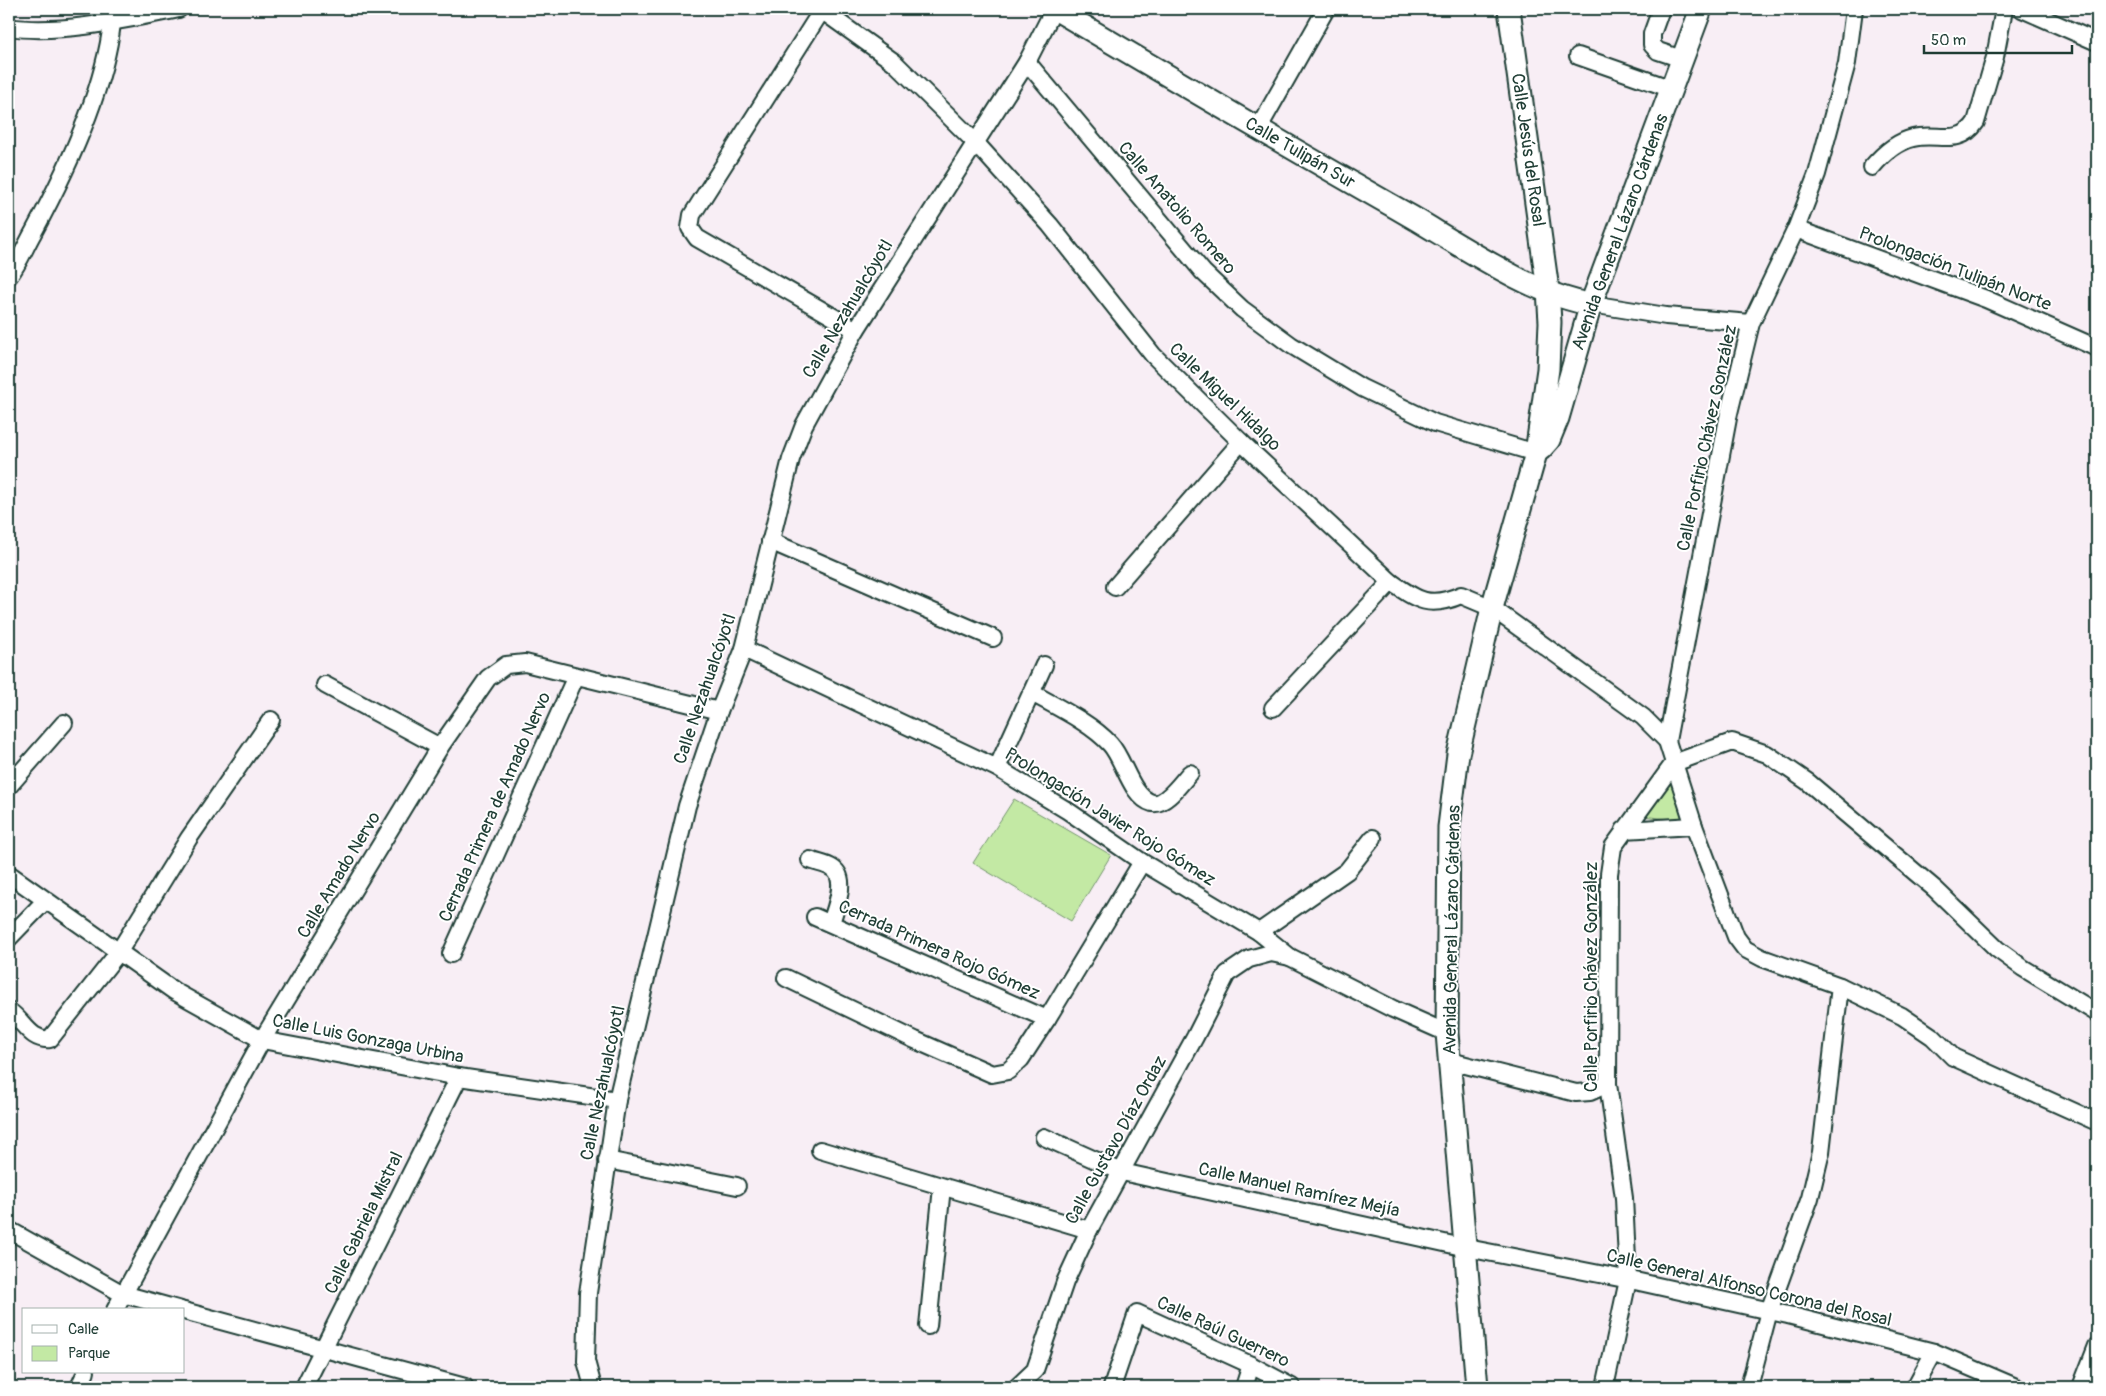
<svg xmlns="http://www.w3.org/2000/svg" width="2106" height="1396" font-family="Pangolin,sans-serif">
  <style>
    .green { fill: #c3e9a4; stroke: #71936c }
    .lines { fill: none; stroke-linecap: round; stroke-linejoin: round }
    .minor-casing { stroke: #1f3d34; stroke-width: 20 }
    .tertiary-casing { stroke: #1f3d34; stroke-width: 25 }
    .minor { stroke: #fff; stroke-width: 16 }
    .tertiary { stroke: #fff; stroke-width: 21 }
    .labels { text-anchor: middle; dominant-baseline: central; stroke-width: 4; stroke-linejoin: round; paint-order: stroke }
    .street-label { font-size: 18px; fill: #1f3d34; stroke: #fff }
  </style>
  <rect width="100%" height="100%" fill="#f8eef5"/>
  <filter id="ink" filterUnits="userSpaceOnUse"><feTurbulence type="fractalNoise" baseFrequency=".02" numOctaves="2"/><feDisplacementMap in="SourceGraphic" scale="10" xChannelSelector="R" yChannelSelector="G"/><feConvolveMatrix kernelMatrix="1 2 1 2 8 2 1 2 1" color-interpolation-filters="sRGB"/></filter>
  <g filter="url(#ink)">
    <!-- green -->
    <g class="green">
      <polygon points="1675,779 1689,821 1641,816"/>
      <polygon points="1014,799 1111,855 1071,921 973,863"/>
    </g>
    <g class="lines">
      <!-- minor casing -->
      <g class="minor-casing">
        <g id="minor">
          <path d="M820,9l74,53 81,80 75,83 103,130 88,87 150,140c26,18 38,27 70,13l31,13 151,109 24,24 27,85 42,111 9,12 17,9 78,28 62,30 31,21 20,20 144,65"/>
          <polyline points="1661,9 1652,34 1652,45 1658,51 1682,59"/>
          <polyline points="2022,9 2097,42"/>
          <polyline points="822,10 692,215 690,228 697,238 856,330"/>
          <path d="M9,27c50,8 120,-8 170,-18"/>
          <polyline points="1578,56 1672,89"/>
          <polyline points="1027,62 1203,272 1242,309 1291,345 1362,388 1435,423 1536,453"/>
          <polyline points="1258,129 1326,9"/>
          <path d="M1872,167c11,-13 24,-25 41,-29 24,-6 47,9 63,-16l19,-65 9,-48"/>
          <polyline points="1796,229 1986,299 2097,348"/>
          <path d="M9,276c10,-13 16,-29 24,-43 33,-61 71,-141 79,-210"/>
          <polyline points="1591,304 1666,316 1751,323"/>
          <polyline points="770,541 993,638"/>
          <polyline points="1115,587 1241,442"/>
          <polyline points="744,649 997,768 1068,811 1142,862 1259,932 1290,957 1393,1009 1447,1033"/>
          <polyline points="325,685 440,747"/>
          <path d="M1032,693c25,14 59,30 78,51 14,15 21,53 42,59 14,3 30,-22 38,-30"/>
          <polyline points="1273,708 1391,582"/>
          <polyline points="1667,741 1729,413 1751,323 1796,229 1817,174 1847,63 1854,9"/>
          <polyline points="997,768 1044,665"/>
          <polyline points="9,786 64,723"/>
          <polyline points="1624,830 1694,826"/>
          <path d="M810,860c7,3 16,4 22,8 17,10 3,41 -1,55"/>
          <polyline points="9,874 174,991 262,1040 459,1077 617,1100"/>
          <polyline points="815,917 1047,1019"/>
          <polyline points="1259,932 1347,871 1373,838"/>
          <polyline points="9,938 45,901"/>
          <polyline points="451,954 576,676"/>
          <polyline points="786,978 915,1040 992,1074 1008,1071 1021,1059 1047,1019 1142,862"/>
          <path d="M9,1011c15,10 21,30 41,28l68,-86 71,-115 82,-118"/>
          <polyline points="1450,1061 1576,1093 1590,1092 1608,1084"/>
          <polyline points="1044,1137 1122,1172 1467,1248 1635,1281 1788,1315 1934,1352 2016,1387"/>
          <polyline points="820,1150 1089,1230"/>
          <polyline points="607,1160 737,1186"/>
          <polyline points="9,1230 123,1294 181,1310"/>
          <polyline points="115,1310 262,1040 440,747 488,678 506,665 525,663 719,711"/>
          <polyline points="184,1311 465,1387"/>
          <polyline points="928,1326 942,1187"/>
          <polyline points="79,1387 86,1372"/>
          <polyline points="304,1387 459,1077"/>
          <polyline points="593,1387 586,1361 588,1293 617,1100 687,806 719,711 744,649 791,459 804,425 856,330 1027,62 1054,9"/>
          <polyline points="1017,1387 1035,1370 1065,1282 1089,1230 1195,1037 1227,974 1249,959 1271,953 1290,957"/>
          <polyline points="1112,1387 1137,1313 1251,1365 1292,1387"/>
          <polyline points="1244,1387 1251,1365"/>
          <polyline points="1605,1387 1628,1280 1624,1198 1608,1084 1609,874 1613,847 1674,763 1732,742 1767,754 1808,782 1935,889 1997,949 2023,968 2097,1013"/>
          <polyline points="1749,1387 1769,1311 1810,1198 1821,1152 1840,986"/>
          <polyline points="1915,1387 1934,1352"/>
          <polyline points="2081,1387 2097,1346"/>
        </g>
      </g>
      <!-- tertiary casing -->
      <g class="tertiary-casing">
        <g id="tertiary">
          <path d="M1055,9c118,70 237,140 357,208 48,28 125,80 179,87"/>
          <polyline points="1541,449 1549,440 1558,418 1591,304 1701,9"/>
          <polyline points="1477,1387 1447,1033 1449,827 1458,754 1492,608 1536,453 1548,369 1550,322 1548,290 1509,9"/>
        </g>
      </g>
      <!-- minor -->
      <use href="#minor" class="minor"/>
      <!-- tertiary -->
      <use href="#tertiary" class="tertiary"/>
    </g>
  </g>
  <g class="labels">
    <!-- street labels -->
    <g class="street-label">
      <text transform="translate(1528 150) rotate(82)">Calle Jesús del Rosal</text>
      <text transform="translate(1300 153) rotate(30)">Calle Tulipán Sur</text>
      <text transform="translate(1177 208) rotate(49)">Calle Anatolio Romero</text>
      <text transform="translate(1620 232) rotate(-70)">Avenida General Lázaro Cárdenas</text>
      <text transform="translate(1955 269) rotate(21)">Prolongación Tulipán Norte</text>
      <text transform="translate(848 309) rotate(-59)">Calle Nezahualcóyotl</text>
      <text transform="translate(1225 397) rotate(44)">Calle Miguel Hidalgo</text>
      <text transform="translate(1707 438) rotate(-78)">Calle Porfirio Chávez González</text>
      <text transform="translate(705 689) rotate(-71)">Calle Nezahualcóyotl</text>
      <text transform="translate(495 807) rotate(-66)">Cerrada Primera de Amado Nervo</text>
      <text transform="translate(1110 817) rotate(32)">Prolongación Javier Rojo Gómez</text>
      <text transform="translate(339 875) rotate(-59)">Calle Amado Nervo</text>
      <text transform="translate(1452 930) rotate(-89)">Avenida General Lázaro Cárdenas</text>
      <text transform="translate(939 950) rotate(24)">Cerrada Primera Rojo Gómez</text>
      <text transform="translate(1591 977) rotate(-90)">Calle Porfirio Chávez González</text>
      <text transform="translate(368 1039) rotate(11)">Calle Luis Gonzaga Urbina</text>
      <text transform="translate(603 1083) rotate(-78)">Calle Nezahualcóyotl</text>
      <text transform="translate(1116 1140) rotate(-61)">Calle Gustavo Díaz Ordaz</text>
      <text transform="translate(1299 1190) rotate(12)">Calle Manuel Ramírez Mejía</text>
      <text transform="translate(364 1223) rotate(-64)">Calle Gabriela Mistral</text>
      <text transform="translate(1749 1288) rotate(13)">Calle General Alfonso Corona del Rosal</text>
      <text transform="translate(1223 1332) rotate(25)">Calle Raúl Guerrero</text>
    </g>
  </g>
  <!-- margin -->
  <rect width="2106" height="1396" fill="none" stroke="#fff" stroke-width="30"/>
  <rect x="15" y="15" width="2076" height="1366" fill="none" stroke="#1f3d34" stroke-width="2" filter="url(#ink)"/>
  <!-- legend -->
  <rect x="22" y="1308" width="162" height="65" fill="#ffffff" stroke="#a5b1ae"/>
  <rect x="32" y="1325" width="25" height="8" fill="#ffffff" stroke="#a5b1ae"/>
  <text x="68" y="1334" font-size="15" fill="#1f3d34">Calle</text>
  <rect x="32" y="1346" width="25" height="15" fill="#c3e9a4" stroke="#a5b1ae"/>
  <text x="68" y="1358" font-size="15" fill="#1f3d34">Parque</text>
  <!-- scale -->
  <path d="M1924 45v8h148v-8" fill="none" stroke="#1f3d34" stroke-width="2.5"/>
  <text x="1931" y="45" font-size="15" fill="#1f3d34" stroke="#ffffff" stroke-width="4" paint-order="stroke">50 m</text>
</svg>
